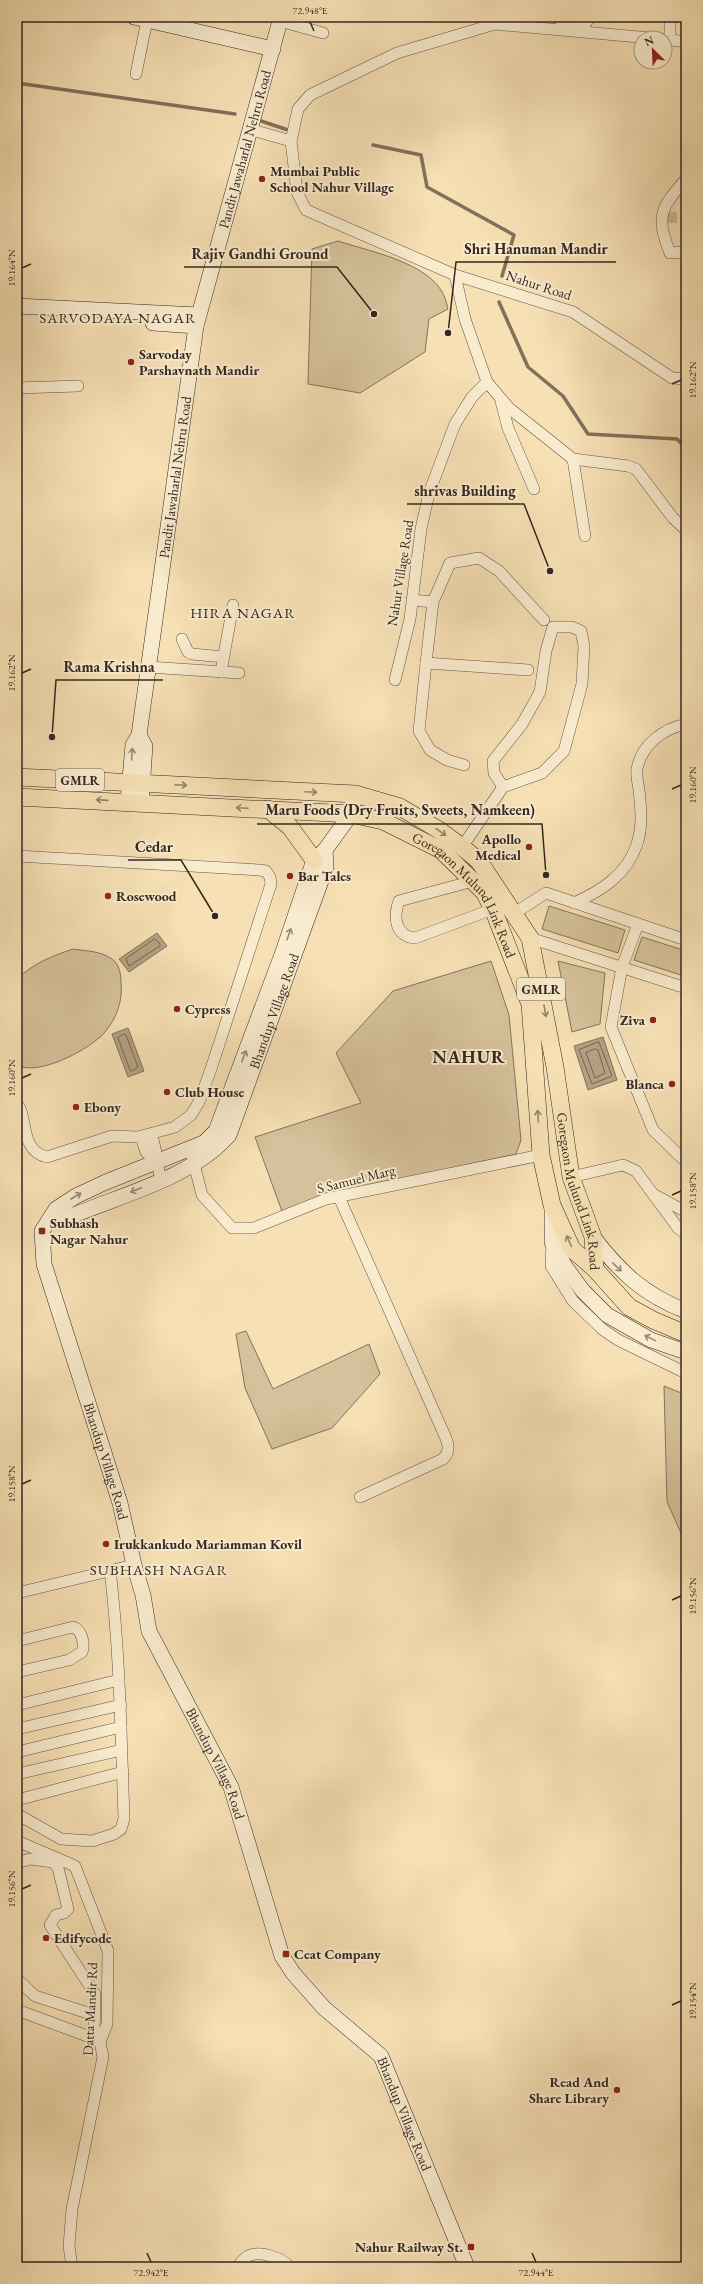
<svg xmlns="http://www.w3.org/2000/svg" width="703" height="2284" font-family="'EB Garamond',serif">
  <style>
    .green { fill: #d5c19b; stroke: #84745e }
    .water { fill: #b4a182; stroke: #81705b }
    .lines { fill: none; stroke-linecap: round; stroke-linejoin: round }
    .shore { stroke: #746451; stroke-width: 1 }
    .stream { stroke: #81705b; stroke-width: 3.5 }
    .street-tunnel { stroke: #cfbb96; stroke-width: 11; stroke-dasharray: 11 5.5; stroke-linecap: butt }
    .street-casing { stroke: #645545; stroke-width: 12 }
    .secondary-casing { stroke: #342720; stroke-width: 16 }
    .primary-casing { stroke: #342720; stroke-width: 18 }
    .street { stroke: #f9ebce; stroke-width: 11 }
    .secondary { stroke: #f9ebce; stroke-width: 15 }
    .primary { stroke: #f6e0b4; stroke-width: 17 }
    .oneway { stroke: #968977 }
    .oneway2 { stroke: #95846a }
    .ticks { fill: none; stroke: #342720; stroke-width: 1.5 }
    .poi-dot { fill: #8f2418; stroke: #f9ebce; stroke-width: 1.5 }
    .labels { text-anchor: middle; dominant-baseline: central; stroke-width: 4; stroke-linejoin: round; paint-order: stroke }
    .shield { fill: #f9ebce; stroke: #6f6254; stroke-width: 1 }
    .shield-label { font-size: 13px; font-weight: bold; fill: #342720 }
    .street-label { font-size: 14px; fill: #342720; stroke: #f9ebce }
    .poi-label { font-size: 14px; font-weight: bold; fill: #342720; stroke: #f9ebce; text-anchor: start }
    .neighbourhood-label { font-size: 15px; letter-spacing: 1px; fill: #342720; stroke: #f9ebce }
    .district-label { font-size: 18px; font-weight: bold; letter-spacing: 1px; fill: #342720; stroke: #f9ebce }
    .leader { fill: none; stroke: #342720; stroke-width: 1.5 }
    .callout-dot { fill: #342720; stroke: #f9ebce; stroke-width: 1.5 }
    .callout-label { font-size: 15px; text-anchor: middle; font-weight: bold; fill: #342720; stroke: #f9ebce; stroke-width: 4; stroke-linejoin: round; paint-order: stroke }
    .neatline { fill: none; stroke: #342720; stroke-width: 1.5 }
    .ticks-label { font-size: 10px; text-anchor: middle; fill: #342720 }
  </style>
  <rect width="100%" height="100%" fill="#f6e0b4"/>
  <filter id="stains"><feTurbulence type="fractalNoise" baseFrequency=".005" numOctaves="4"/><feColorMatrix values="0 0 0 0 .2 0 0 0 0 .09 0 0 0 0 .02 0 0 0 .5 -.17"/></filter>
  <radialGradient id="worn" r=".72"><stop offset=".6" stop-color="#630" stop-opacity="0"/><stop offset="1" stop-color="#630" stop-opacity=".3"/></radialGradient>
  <!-- green -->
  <g class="green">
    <path d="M338,241c33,11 102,23 109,64l1,4 -19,10 -4,33 -65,41 -52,-9 4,-135z"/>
    <polygon points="549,906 625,930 618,953 542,929"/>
    <polygon points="642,937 686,951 684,976 634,960"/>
    <path d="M73,949c13,2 28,2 39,10 8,6 9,16 9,25 2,17 -5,35 -16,48 -14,17 -67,45 -88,33v-86c17,-16 35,-23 56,-30z"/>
    <polygon points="491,961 509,1015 521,1140 516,1154 333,1194 283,1214 255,1137 361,1103 336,1053 393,991"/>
    <polygon points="558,961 605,973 600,1024 572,1032"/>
    <polygon points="246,1331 273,1389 369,1344 380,1374 332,1428 272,1449 245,1388 236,1334"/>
    <polygon points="664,1386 686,1395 686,1544 667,1502"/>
  </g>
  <!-- water -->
  <g class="water">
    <polygon points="157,933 167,946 129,972 119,959"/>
    <polygon points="128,1028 144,1071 128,1077 112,1034"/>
    <polygon points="603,1037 617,1080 588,1090 574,1046"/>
  </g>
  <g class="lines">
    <!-- shore -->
    <g class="shore">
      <polygon points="155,939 160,944 160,946 129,966 126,959"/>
      <polygon points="124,1034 126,1035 138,1067 132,1071 130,1070 118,1038"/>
      <polygon points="599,1042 612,1076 592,1084 579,1050"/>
      <polygon points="595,1049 598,1050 605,1073 595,1078 586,1053"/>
    </g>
    <!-- stream -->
    <g class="stream">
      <polyline points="17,83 235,114"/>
      <polyline points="258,120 291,131"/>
      <polyline points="373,145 421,155 427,187 514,235 502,276"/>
      <polyline points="499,302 528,367 563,396 588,434 677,439 686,448"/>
    </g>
    <!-- street-tunnel -->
    <polyline class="street-tunnel" points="666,218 686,216"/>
    <!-- street casing -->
    <g class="street-casing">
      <g id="street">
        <polyline points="670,17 670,40"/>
        <polyline points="280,21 323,33"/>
        <polyline points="561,21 586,23 590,17"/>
        <polyline points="650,38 495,24 397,53 310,95 298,109 291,141 297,192 306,210 455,275 573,312 672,378 686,379"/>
        <polyline points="665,39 686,42"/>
        <polyline points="136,74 147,20"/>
        <polyline points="249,129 291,141"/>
        <path d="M686,179c-25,29 -31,36 -16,74l16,-1"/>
        <polyline points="487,382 509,408 573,459 628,466 636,469 673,518 686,530"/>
        <polyline points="17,388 78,386"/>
        <polyline points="501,401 508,428 534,489"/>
        <polyline points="573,459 585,536"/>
        <polyline points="412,600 433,602 450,563 479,558 499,571 544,620"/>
        <polyline points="433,602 426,663 528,670"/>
        <polyline points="182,639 188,652 192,654 224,657"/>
        <polyline points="426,663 419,731 430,750 447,760 464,765"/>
        <polyline points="148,667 239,673"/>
        <polyline points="221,672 233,605"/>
        <polyline points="395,680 410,619 421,529 429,493 455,424 472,397 487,382 465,319 455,275"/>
        <polyline points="462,847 503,787 494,773 493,761 522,724 540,692 546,651 553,627 572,627 581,631 584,646 582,684 564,751 542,773 503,787"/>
        <path d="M17,856l242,14 7,1 4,6 1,7 -60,185 -12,33 -8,13 -16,12 -37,10 -26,-1 -65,21c-28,-6 -19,-42 -30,-53"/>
        <path d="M473,881l-74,20c-6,16 -4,35 16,37l78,-29"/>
        <path d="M574,903c27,-12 53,-28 63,-59 6,-18 4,-35 2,-54 -1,-7 -3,-15 -2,-21 5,-25 26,-40 49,-45"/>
        <polyline points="513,914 546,893 686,940"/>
        <polyline points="638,924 622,967 611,1027 653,1130 686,1162"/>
        <polyline points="530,938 686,988"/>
        <path d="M153,1140c4,13 4,26 8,40"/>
        <polyline points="143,1143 146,1152 156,1162"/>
        <polyline points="190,1148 202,1195 232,1228 254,1228 326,1199 541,1155"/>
        <polyline points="571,1177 623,1165 636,1171 678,1228 686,1234"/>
        <polyline points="655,1195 686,1212"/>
        <path d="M339,1197l106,239c4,9 5,16 -2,23l-83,38"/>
        <polyline points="552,1242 551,1266 573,1301 602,1329 618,1340 686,1373"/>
        <polyline points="17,1593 134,1565"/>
        <path d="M17,1641l56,-14c9,3 12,17 9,25l-13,8 -52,12"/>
        <polyline points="17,1705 119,1680"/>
        <polyline points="17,1729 121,1705"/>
        <polyline points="17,1752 121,1727"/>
        <polyline points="17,1774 122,1750"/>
        <polyline points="17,1800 123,1772"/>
        <path d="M17,1814l44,25 31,2 22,-7 7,-5 3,-10c-3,-83 -4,-166 -14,-249"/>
        <polyline points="17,1841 75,1866 108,1951 107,2024 100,2042 103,2057 72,2209 69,2246 72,2267"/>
        <polyline points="17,1865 20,1862 30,1859 53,1862 58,1868 68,1909 64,1913 56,1915 50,1925 95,1994 94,2037"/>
        <polyline points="17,1979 35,1996 94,2015"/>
        <polyline points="17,2010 98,2040"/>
        <path d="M237,2267c3,-3 7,-9 11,-11 13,-6 33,2 42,11"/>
      </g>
    </g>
    <!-- secondary casing -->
    <g class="secondary-casing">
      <g id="secondary">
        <polyline points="134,17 273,49"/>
        <polyline points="17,306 198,315"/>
        <polyline points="153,323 196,326"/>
        <path id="s1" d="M355,794l-4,20 -26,36 -11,10 -31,92 -67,179 -11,11 -9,4 -90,36 -30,14 -20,13 -14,22 2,33 76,239 14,62 9,30 6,36 82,156 51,169 11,17 31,35 57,48 86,211"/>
        <polyline points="128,802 133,745 139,735"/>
        <path id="s2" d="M141,803l4,-57 -6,-11 57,-409 85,-309"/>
        <polyline points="552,1205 552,1242 566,1268 583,1291 607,1315 651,1340 686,1352"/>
        <path id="s3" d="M48,1222l19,-4c53,-23 123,-39 162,-83l97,-268 -1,-17"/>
        <path d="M593,1237c27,35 51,58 93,74"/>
      </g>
    </g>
    <!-- primary casing -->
    <g class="primary-casing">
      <g id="primary">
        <path id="s4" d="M17,777l338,17 45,13 39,23 23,17 17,14 51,77 25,129 16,110 22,60 2,32"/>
        <path id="s5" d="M17,797l334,17 32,7 58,29 43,42 9,17 37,95 11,151 11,50 20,44 23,20 34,38 24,13 33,14"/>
        <polyline points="268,809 290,827 314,860"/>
      </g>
    </g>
    <!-- street -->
    <use href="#street" class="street"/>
    <!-- secondary -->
    <use href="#secondary" class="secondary"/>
    <!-- primary -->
    <use href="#primary" class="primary"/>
  </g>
  <!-- one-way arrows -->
  <defs><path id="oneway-shaft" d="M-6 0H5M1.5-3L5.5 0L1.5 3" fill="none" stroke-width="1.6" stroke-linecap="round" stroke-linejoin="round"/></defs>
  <g class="oneway">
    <use href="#oneway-shaft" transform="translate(132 754) rotate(-86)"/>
    <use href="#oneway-shaft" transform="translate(289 934) rotate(-71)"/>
    <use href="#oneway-shaft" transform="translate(244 1056) rotate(-69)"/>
    <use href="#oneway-shaft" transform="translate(136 1190) rotate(159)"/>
    <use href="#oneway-shaft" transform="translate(76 1196) rotate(-30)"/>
    <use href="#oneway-shaft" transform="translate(617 1267) rotate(44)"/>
    <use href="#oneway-shaft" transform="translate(650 1338) rotate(-154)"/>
  </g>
  <g class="oneway2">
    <use href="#oneway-shaft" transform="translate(181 785) rotate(3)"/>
    <use href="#oneway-shaft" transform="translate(311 792) rotate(3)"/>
    <use href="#oneway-shaft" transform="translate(102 800) rotate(-176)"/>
    <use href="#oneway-shaft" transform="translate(242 808) rotate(-177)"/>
    <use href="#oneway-shaft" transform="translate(441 832) rotate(35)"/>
    <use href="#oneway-shaft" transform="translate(545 1011) rotate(80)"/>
    <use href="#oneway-shaft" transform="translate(538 1116) rotate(-94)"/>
    <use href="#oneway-shaft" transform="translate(569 1241) rotate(-114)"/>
  </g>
  <!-- ticks -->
  <path class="ticks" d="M310,22l4,9M22,268l9,-4M672,384l9,-4M22,673l9,-4M672,789l9,-4M22,1078l9,-4M672,1195l9,-4M22,1484l9,-4M672,1600l9,-4M22,1889l9,-4M672,2005l9,-4M147,2253l4,9M532,2253l4,9"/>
  <!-- markers -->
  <g class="poi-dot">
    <circle cx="262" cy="179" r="4"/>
    <circle cx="131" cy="362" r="4"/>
    <circle cx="529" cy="847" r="4"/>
    <circle cx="290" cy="876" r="4"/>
    <circle cx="108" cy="896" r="4"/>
    <circle cx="177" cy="1009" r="4"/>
    <circle cx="653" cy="1020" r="4"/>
    <circle cx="672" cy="1084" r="4"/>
    <circle cx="167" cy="1092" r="4"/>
    <circle cx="76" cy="1107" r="4"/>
    <rect x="38" y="1227" width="8" height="8" rx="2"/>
    <circle cx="106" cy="1544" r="4"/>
    <circle cx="46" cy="1938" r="4"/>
    <rect x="282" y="1950" width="8" height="8" rx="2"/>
    <circle cx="617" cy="2090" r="4"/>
    <rect x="467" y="2243" width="8" height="8" rx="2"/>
  </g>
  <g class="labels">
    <!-- shield labels -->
    <g class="shield">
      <rect x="56" y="769" width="48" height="22" rx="3"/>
      <rect x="517" y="978" width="48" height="22" rx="3"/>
    </g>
    <g class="shield-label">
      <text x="80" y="780">GMLR</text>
      <text x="541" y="989">GMLR</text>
    </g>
    <!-- street labels -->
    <g class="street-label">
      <text stroke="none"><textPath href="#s2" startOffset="666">Pandit Jawaharlal Nehru Road</textPath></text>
      <text transform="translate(539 285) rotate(18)">Nahur Road</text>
      <text stroke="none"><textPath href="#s2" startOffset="330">Pandit Jawaharlal Nehru Road</textPath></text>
      <text transform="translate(400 573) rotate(-81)">Nahur Village Road</text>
      <text stroke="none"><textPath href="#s5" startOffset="482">Goregaon Mulund Link Road</textPath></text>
      <text stroke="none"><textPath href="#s3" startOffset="335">Bhandup Village Road</textPath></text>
      <text transform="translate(356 1179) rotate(-14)">S Samuel Marg</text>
      <text stroke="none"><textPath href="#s4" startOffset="832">Goregaon Mulund Link Road</textPath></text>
      <text stroke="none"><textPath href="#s1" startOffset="813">Bhandup Village Road</textPath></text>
      <text stroke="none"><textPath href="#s1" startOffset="1137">Bhandup Village Road</textPath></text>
      <text transform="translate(90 2009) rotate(-87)">Datta Mandir Rd</text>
      <text stroke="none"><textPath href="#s1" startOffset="1545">Bhandup Village Road</textPath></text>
    </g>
    <!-- poi labels -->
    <g class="poi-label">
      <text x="270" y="171">Mumbai Public<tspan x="270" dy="16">School Nahur Village</tspan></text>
      <text x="139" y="354">Sarvoday<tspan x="139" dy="16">Parshavnath Mandir</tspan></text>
      <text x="521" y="839" text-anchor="end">Apollo<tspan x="521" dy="16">Medical</tspan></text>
      <text x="298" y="876">Bar Tales</text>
      <text x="116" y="896">Rosewood</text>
      <text x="185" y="1009">Cypress</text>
      <text x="645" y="1020" text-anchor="end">Ziva</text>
      <text x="664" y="1084" text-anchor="end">Blanca</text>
      <text x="175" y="1092">Club House</text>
      <text x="84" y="1107">Ebony</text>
      <text x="50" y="1223">Subhash<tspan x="50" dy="16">Nagar Nahur</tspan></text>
      <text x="114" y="1544">Irukkankudo Mariamman Kovil</text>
      <text x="54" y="1938">Edifycode</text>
      <text x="294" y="1954">Ceat Company</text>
      <text x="609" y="2082" text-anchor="end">Read And<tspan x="609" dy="16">Share Library</tspan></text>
      <text x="463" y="2247" text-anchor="end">Nahur Railway St.</text>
    </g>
    <!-- neighbourhood labels -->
    <g class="neighbourhood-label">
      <text x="118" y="317">SARVODAYA NAGAR</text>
      <text x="243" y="612">HIRA NAGAR</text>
      <text x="159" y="1569">SUBHASH NAGAR</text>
    </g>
    <!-- district labels -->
    <g class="district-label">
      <text x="469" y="1056">NAHUR</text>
    </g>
  </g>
  <!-- callouts -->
  <path class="leader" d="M448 333L456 262H616M374 314L337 267H184M550 571L524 504H407M52 737L56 680H163M546 875L542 824H257M215 916L181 860H128"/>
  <g class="callout-dot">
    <circle cx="448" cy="333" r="4"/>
    <circle cx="374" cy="314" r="4"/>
    <circle cx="550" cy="571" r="4"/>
    <circle cx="52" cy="737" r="4"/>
    <circle cx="546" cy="875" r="4"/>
    <circle cx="215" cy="916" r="4"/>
  </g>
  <g class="callout-label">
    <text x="536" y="254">Shri Hanuman Mandir</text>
    <text x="260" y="259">Rajiv Gandhi Ground</text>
    <text x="465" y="496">shrivas Building</text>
    <text x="109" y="672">Rama Krishna</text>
    <text x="400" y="815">Maru Foods (Dry Fruits, Sweets, Namkeen)</text>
    <text x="154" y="852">Cedar</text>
  </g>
  <!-- margin -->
  <rect width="703" height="2284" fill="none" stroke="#f6e0b4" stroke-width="44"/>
  <!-- north arrow -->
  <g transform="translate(653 50) rotate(336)"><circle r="19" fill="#f9ebce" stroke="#aa9d88"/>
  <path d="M0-3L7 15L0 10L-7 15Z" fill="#8f2418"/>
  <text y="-6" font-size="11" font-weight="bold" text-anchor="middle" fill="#342720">N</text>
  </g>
  <rect x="22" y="22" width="659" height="2240" class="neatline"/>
  <g class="ticks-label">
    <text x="310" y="14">72.948°E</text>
    <text transform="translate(11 268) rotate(-90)" y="4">19.164°N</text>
    <text transform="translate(692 380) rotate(-90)" y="4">19.162°N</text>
    <text transform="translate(11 673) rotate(-90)" y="4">19.162°N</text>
    <text transform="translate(692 785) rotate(-90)" y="4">19.160°N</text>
    <text transform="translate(11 1078) rotate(-90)" y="4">19.160°N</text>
    <text transform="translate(692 1191) rotate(-90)" y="4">19.158°N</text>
    <text transform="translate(11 1484) rotate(-90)" y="4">19.158°N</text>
    <text transform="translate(692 1596) rotate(-90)" y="4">19.156°N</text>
    <text transform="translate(11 1889) rotate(-90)" y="4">19.156°N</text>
    <text transform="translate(692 2001) rotate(-90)" y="4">19.154°N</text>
    <text x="151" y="2276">72.942°E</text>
    <text x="536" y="2276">72.944°E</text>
  </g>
  <rect width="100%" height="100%" filter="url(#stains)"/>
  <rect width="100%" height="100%" fill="url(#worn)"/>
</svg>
